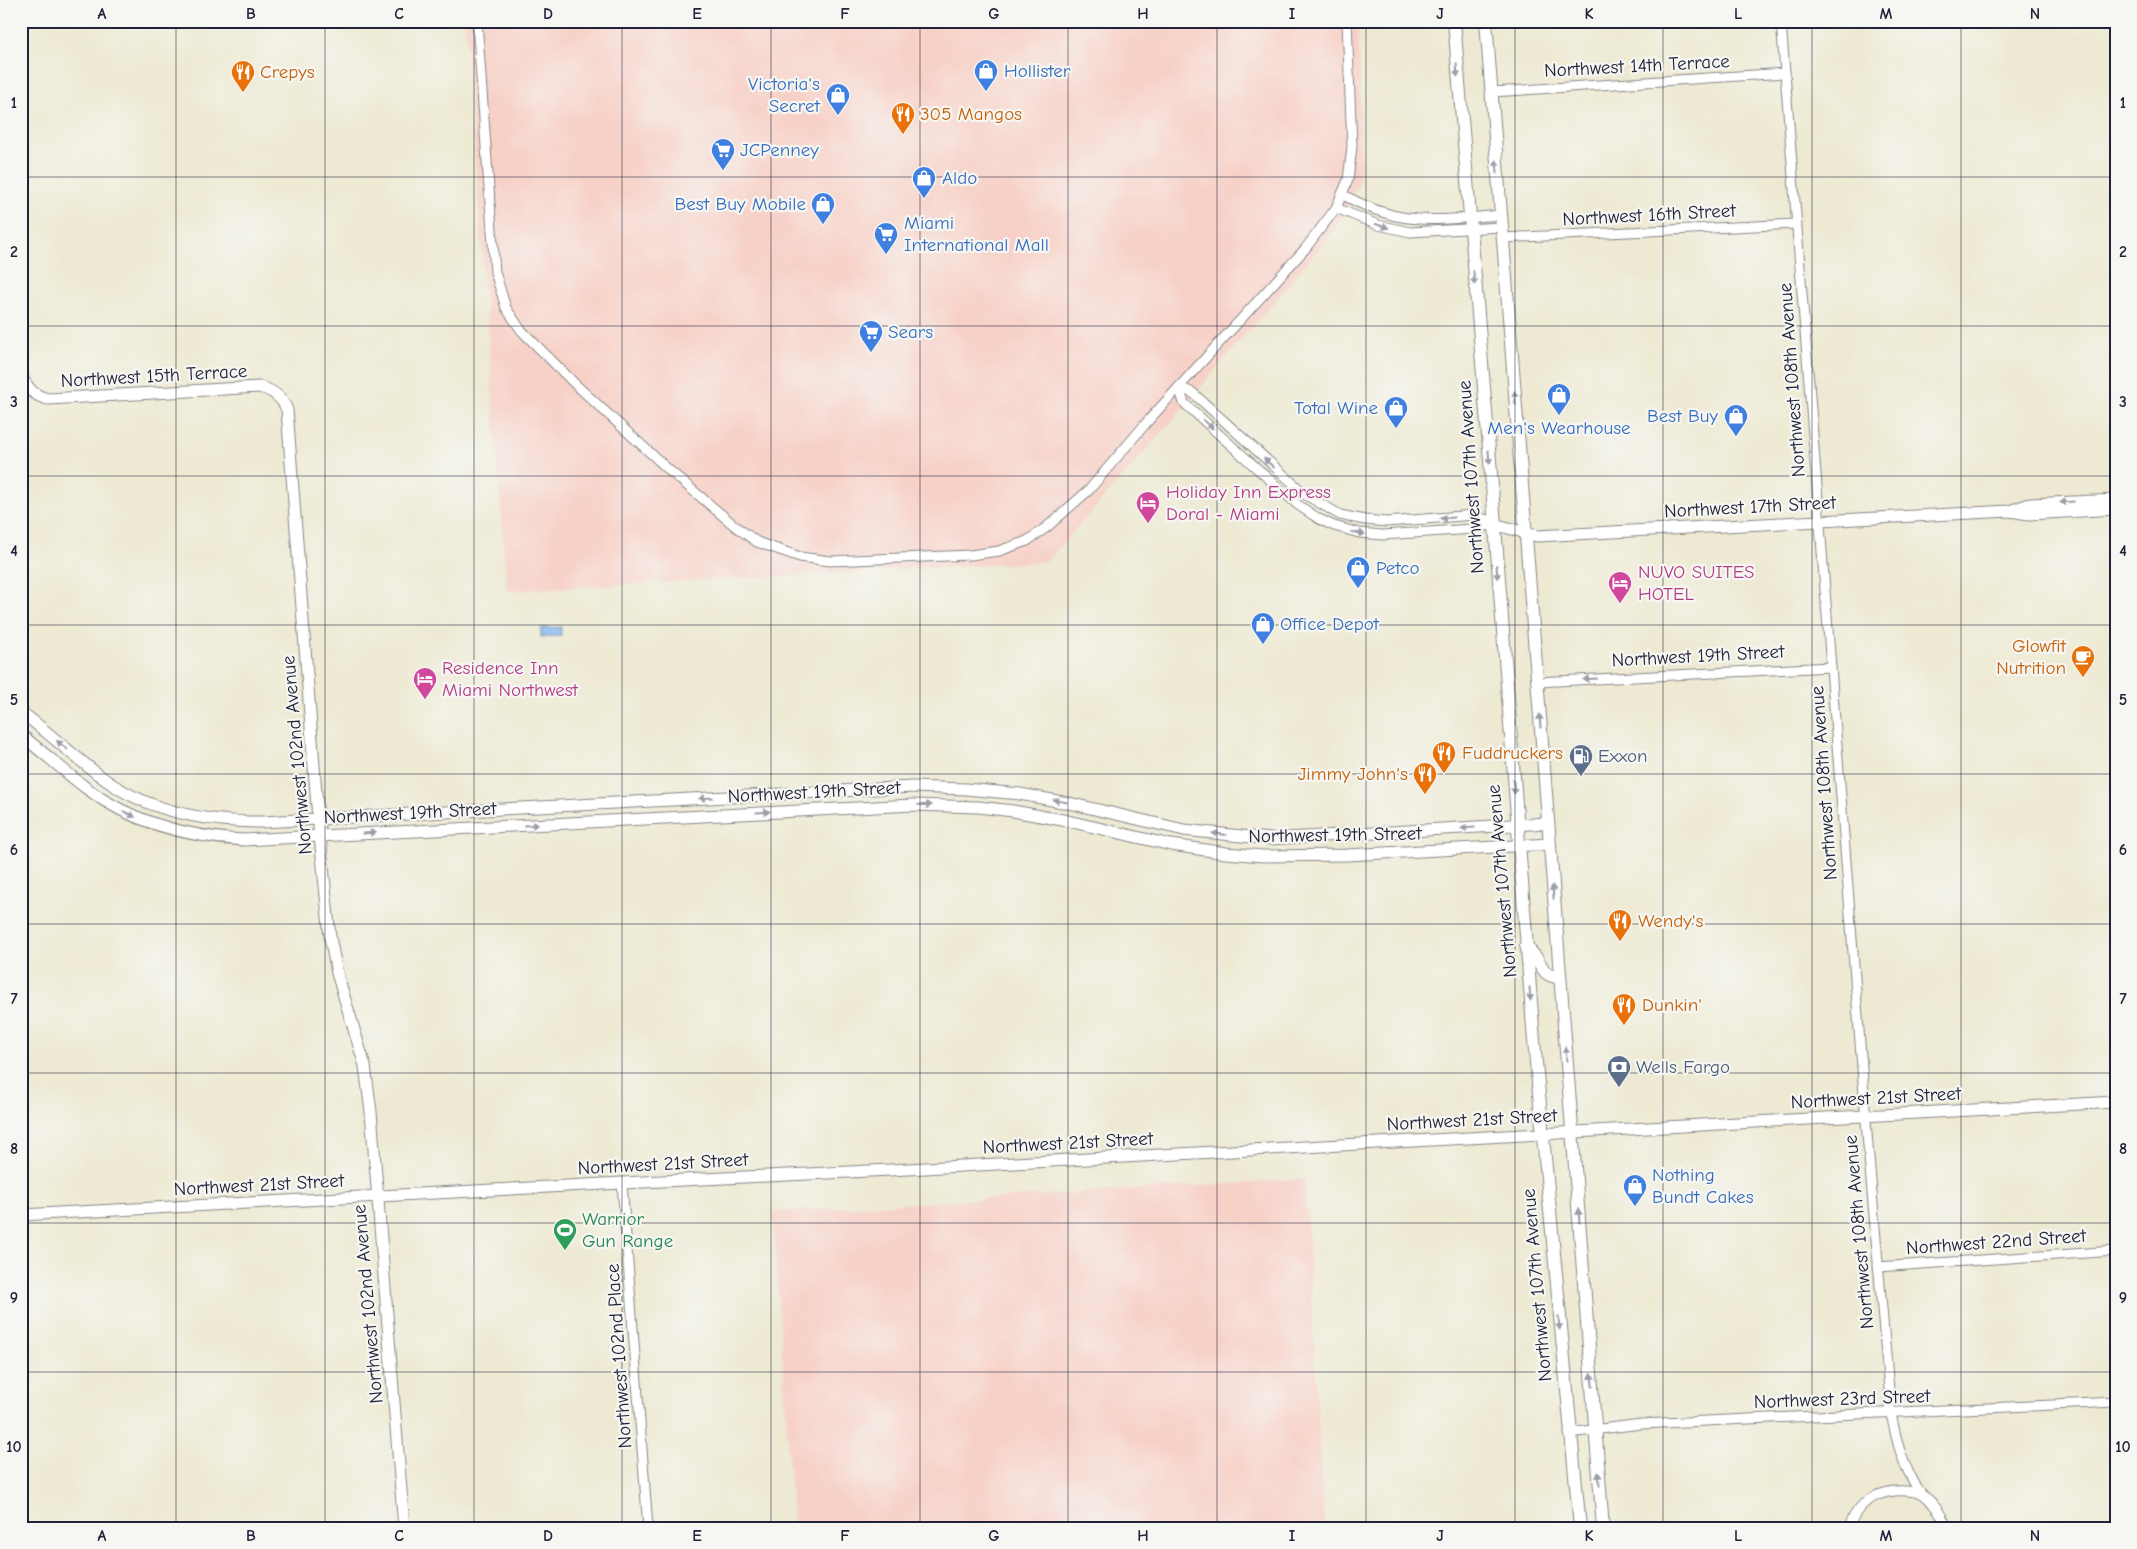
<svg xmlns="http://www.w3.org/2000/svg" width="2137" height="1549" font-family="'Comic Neue',sans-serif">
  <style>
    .built { fill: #f7d1c8 }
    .water { fill: #7db4ec; stroke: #506b94 }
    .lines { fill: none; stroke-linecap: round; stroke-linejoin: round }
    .minor-casing { stroke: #888686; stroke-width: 11 }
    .tertiary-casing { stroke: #888686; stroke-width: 13 }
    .secondary-casing { stroke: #888686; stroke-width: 14 }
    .minor { stroke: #fff; stroke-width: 9 }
    .tertiary { stroke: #fff; stroke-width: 11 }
    .secondary { stroke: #fff; stroke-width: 12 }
    .oneway { fill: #9c9ca7 }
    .grid { fill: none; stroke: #22223b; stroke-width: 1; stroke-opacity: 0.55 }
    .labels { text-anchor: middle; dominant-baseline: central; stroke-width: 4.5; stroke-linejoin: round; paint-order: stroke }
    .street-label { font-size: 19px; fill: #22223b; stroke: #f6f6f2 }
    .shop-label { font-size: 19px; fill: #366cbe; stroke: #f6f6f2; text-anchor: start }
    .food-label { font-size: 19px; fill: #c56008; stroke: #f6f6f2; text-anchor: start }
    .hotel-label { font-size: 19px; fill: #b23c85; stroke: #f6f6f2; text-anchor: start }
    .service-label { font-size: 19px; fill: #4e5e75; stroke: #f6f6f2; text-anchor: start }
    .leisure-label { font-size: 19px; fill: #27864d; stroke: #f6f6f2; text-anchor: start }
    .neatline { fill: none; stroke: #22223b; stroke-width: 2 }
    .grid-label { font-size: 16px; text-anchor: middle; font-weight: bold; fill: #22223b }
  </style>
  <rect width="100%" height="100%" fill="#f6f6f2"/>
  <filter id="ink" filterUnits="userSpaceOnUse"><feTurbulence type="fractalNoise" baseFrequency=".02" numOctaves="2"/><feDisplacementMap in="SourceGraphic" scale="10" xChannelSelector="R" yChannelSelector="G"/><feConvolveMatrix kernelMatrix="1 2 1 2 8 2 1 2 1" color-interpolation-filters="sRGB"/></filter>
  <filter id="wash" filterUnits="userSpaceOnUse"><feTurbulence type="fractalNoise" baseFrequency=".0096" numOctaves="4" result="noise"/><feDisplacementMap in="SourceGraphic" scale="20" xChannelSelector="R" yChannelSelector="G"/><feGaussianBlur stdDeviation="1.12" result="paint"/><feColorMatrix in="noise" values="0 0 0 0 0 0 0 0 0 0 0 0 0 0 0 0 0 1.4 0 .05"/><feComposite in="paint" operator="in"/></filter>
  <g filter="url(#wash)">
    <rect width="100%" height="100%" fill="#ede9d2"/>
    <!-- built -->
    <g class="built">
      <polygon points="465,21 1358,21 1362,164 1358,185 1335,230 1171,422 1051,557 1042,562 507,591"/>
      <polygon points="1305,1179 1324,1528 793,1528 773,1212"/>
    </g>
    <!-- water -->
    <polygon class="water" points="561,627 561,636 541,637 541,628"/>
  </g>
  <g filter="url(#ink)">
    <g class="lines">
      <!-- minor casing -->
      <g class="minor-casing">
        <g id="minor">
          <polyline points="477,21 495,272 506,308 521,330 574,383 670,471 735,526 757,542 800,557 830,561 970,555 999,551 1027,541 1047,527 1089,490 1147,422 1305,249 1336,208 1348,180 1352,147 1347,21"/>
          <path d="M1781,21l87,1125 23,267c5,27 12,55 28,77 4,6 10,9 14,14 6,7 11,15 14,24"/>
          <polyline points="1492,92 1785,73"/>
          <path d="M1343,195c12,6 25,13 39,17 37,13 80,6 119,3"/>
          <polyline points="1336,208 1378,225 1410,232 1502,227"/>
          <polyline points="1503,238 1796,224"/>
          <polyline points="1179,387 1184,403 1298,505 1319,519 1334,526 1359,533 1383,535 1473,529 1494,524"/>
          <polyline points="1179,387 1193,393 1306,495 1340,515 1365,520 1387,522 1474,515 1494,523"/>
          <polyline points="1537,682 1831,667"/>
          <polyline points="622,1183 648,1528"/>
          <polyline points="1878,1267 2116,1251"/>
          <polyline points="1569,1433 1641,1424 2116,1402"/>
          <path d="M1849,1528c10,-33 41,-42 71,-35"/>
        </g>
      </g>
      <!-- tertiary casing -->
      <g class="tertiary-casing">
        <g id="tertiary">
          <path d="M21,375c6,13 13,21 27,24l211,-12c14,3 23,10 28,23l30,396 13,131 7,36 28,93 6,46 33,416"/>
          <polyline points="2012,510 2030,504 2116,500"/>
          <polyline points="1494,524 1537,536 2010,511 2029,514 2116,509"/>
          <path d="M21,712c27,20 51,43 78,63 46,36 106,47 163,47l650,-35 54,2 54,5 53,10 111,26 86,9 277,-16"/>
          <path d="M21,735c22,17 43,36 65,53 46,35 102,49 158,52l669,-35 65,2 35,4 55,10 103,24 55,8 37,3 84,-1 202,-11"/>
          <polyline points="21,1215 622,1183 890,1170 2116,1102"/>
        </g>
      </g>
      <!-- secondary casing -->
      <g class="secondary-casing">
        <g id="secondary">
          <polyline points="1454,21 1491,473 1534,1041 1580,1528"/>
          <polyline points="1486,21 1603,1528"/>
          <path d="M1526,946c4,5 8,9 11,13 7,11 8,18 23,18"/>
        </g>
      </g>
      <!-- minor -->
      <use href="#minor" class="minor"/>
      <!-- tertiary -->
      <use href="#tertiary" class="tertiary"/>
      <!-- secondary -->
      <use href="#secondary" class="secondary"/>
    </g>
    <!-- one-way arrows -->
    <defs><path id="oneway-solid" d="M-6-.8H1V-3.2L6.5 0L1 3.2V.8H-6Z" transform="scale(1.25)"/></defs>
    <g class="oneway">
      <use href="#oneway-solid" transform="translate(1457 70) rotate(86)"/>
      <use href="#oneway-solid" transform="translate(1497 167) rotate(-95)"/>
      <use href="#oneway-solid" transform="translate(1382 226) rotate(18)"/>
      <use href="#oneway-solid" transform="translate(1474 278) rotate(85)"/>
      <use href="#oneway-solid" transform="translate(1515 398) rotate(-94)"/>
      <use href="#oneway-solid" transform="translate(1208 424) rotate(42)"/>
      <use href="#oneway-solid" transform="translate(1489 457) rotate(85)"/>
      <use href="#oneway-solid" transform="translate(1269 463) rotate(-138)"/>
      <use href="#oneway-solid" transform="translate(2067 502) rotate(177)"/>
      <use href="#oneway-solid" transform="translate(1447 518) rotate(176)"/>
      <use href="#oneway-solid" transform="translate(1358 533) rotate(12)"/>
      <use href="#oneway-solid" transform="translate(1497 572) rotate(86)"/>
      <use href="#oneway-solid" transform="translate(1590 679) rotate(177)"/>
      <use href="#oneway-solid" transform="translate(1540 721) rotate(-94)"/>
      <use href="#oneway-solid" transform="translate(62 745) rotate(-140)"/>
      <use href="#oneway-solid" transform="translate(1514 787) rotate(85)"/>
      <use href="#oneway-solid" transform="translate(706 798) rotate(177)"/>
      <use href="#oneway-solid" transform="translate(1060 801) rotate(-169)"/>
      <use href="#oneway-solid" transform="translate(925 805) rotate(1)"/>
      <use href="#oneway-solid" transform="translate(763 812) rotate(-3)"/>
      <use href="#oneway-solid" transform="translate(129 814) rotate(25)"/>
      <use href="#oneway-solid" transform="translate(531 825) rotate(-3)"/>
      <use href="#oneway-solid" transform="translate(1468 828) rotate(177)"/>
      <use href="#oneway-solid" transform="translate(369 833) rotate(-3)"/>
      <use href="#oneway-solid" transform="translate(1219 834) rotate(-173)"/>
      <use href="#oneway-solid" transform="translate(1553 892) rotate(-95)"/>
      <use href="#oneway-solid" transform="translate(1530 994) rotate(86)"/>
      <use href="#oneway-solid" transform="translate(1566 1054) rotate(-94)"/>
      <use href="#oneway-solid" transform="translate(1579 1216) rotate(-94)"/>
      <use href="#oneway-solid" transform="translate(1559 1323) rotate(85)"/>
      <use href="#oneway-solid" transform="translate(1592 1380) rotate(-95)"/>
      <use href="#oneway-solid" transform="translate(1599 1479) rotate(-95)"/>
    </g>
  </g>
  <!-- grid -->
  <path class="grid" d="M176,21v1507M325,21v1507M474,21v1507M622,21v1507M771,21v1507M920,21v1507M1068,21v1507M1217,21v1507M1366,21v1507M1515,21v1507M1663,21v1507M1812,21v1507M1961,21v1507M21,177h2095M21,326h2095M21,476h2095M21,625h2095M21,774h2095M21,924h2095M21,1073h2095M21,1223h2095M21,1372h2095"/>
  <!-- icons -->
  <defs>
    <g id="shop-pin" transform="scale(1.25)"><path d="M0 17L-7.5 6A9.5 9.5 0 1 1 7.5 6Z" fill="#3f7fe0" stroke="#f6f6f2"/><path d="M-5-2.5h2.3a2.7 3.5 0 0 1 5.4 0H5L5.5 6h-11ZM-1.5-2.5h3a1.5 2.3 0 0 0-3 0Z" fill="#fff"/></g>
    <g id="restaurant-pin" transform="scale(1.25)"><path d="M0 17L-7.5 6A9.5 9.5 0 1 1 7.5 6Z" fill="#e8710a" stroke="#f6f6f2"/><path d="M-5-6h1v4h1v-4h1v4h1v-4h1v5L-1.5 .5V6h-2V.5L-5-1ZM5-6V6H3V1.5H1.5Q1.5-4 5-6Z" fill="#fff"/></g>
    <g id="supermarket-pin" transform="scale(1.25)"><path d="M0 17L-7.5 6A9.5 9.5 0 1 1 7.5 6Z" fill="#3f7fe0" stroke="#f6f6f2"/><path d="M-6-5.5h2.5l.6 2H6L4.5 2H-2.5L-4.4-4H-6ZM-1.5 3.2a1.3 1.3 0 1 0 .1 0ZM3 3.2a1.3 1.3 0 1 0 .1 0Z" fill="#fff"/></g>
    <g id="hotel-pin" transform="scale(1.25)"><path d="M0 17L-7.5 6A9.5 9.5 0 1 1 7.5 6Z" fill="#d1479c" stroke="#f6f6f2"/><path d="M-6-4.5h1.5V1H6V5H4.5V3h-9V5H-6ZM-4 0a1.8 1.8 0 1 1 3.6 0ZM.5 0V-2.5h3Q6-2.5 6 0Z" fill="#fff"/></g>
    <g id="cafe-pin" transform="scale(1.25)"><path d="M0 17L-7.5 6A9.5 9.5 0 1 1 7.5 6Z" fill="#e8710a" stroke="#f6f6f2"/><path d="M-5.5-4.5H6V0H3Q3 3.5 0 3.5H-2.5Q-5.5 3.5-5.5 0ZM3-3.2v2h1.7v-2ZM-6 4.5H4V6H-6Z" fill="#fff"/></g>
    <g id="fuel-pin" transform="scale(1.25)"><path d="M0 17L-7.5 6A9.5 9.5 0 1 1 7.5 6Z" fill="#5c6f8a" stroke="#f6f6f2"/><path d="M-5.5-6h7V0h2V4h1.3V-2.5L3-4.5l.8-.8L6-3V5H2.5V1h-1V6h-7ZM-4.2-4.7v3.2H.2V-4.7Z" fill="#fff"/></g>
    <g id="bank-pin" transform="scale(1.25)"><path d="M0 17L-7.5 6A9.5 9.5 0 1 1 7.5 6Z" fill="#5c6f8a" stroke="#f6f6f2"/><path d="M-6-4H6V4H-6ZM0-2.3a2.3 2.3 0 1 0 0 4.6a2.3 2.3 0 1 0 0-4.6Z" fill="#fff"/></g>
    <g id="stadium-pin" transform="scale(1.25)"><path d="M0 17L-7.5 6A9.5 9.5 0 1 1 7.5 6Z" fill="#2e9e5b" stroke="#f6f6f2"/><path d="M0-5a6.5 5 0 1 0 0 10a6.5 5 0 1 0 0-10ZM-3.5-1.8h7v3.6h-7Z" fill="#fff"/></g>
  </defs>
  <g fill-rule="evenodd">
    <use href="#shop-pin" x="986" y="71"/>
    <use href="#restaurant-pin" x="243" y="72"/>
    <use href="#shop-pin" x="838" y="95"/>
    <use href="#restaurant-pin" x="903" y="114"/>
    <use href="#supermarket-pin" x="723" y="150"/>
    <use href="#shop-pin" x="924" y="178"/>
    <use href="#shop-pin" x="823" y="204"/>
    <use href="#supermarket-pin" x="886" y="234"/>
    <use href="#supermarket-pin" x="871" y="332"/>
    <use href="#shop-pin" x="1559" y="395"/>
    <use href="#shop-pin" x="1396" y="408"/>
    <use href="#shop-pin" x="1736" y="416"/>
    <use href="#hotel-pin" x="1148" y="503"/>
    <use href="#shop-pin" x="1358" y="568"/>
    <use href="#hotel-pin" x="1620" y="583"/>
    <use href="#shop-pin" x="1263" y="624"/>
    <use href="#cafe-pin" x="2083" y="657"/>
    <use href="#hotel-pin" x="425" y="679"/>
    <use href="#restaurant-pin" x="1444" y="753"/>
    <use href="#fuel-pin" x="1581" y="756"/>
    <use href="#restaurant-pin" x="1425" y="774"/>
    <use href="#restaurant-pin" x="1620" y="921"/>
    <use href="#restaurant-pin" x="1624" y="1005"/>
    <use href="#bank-pin" x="1619" y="1067"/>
    <use href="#shop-pin" x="1635" y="1186"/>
    <use href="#stadium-pin" x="565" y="1230"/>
  </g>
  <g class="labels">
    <!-- street labels -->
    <g class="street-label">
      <text transform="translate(1637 66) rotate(-3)">Northwest 14th Terrace</text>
      <text transform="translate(1649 215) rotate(-3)">Northwest 16th Street</text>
      <text transform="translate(154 376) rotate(-3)">Northwest 15th Terrace</text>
      <text transform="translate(1792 380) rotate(-94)">Northwest 108th Avenue</text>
      <text transform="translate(1471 477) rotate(-94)">Northwest 107th Avenue</text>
      <text transform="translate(1750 507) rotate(-3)">Northwest 17th Street</text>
      <text transform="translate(1698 656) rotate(-3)">Northwest 19th Street</text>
      <text transform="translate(297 755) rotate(-95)">Northwest 102nd Avenue</text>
      <text transform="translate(1824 783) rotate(-94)">Northwest 108th Avenue</text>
      <text transform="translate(814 792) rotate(-3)">Northwest 19th Street</text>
      <text transform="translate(410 813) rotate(-3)">Northwest 19th Street</text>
      <text transform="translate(1335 835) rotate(-1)">Northwest 19th Street</text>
      <text transform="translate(1502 881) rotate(-95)">Northwest 107th Avenue</text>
      <text transform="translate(1876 1098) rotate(-3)">Northwest 21st Street</text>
      <text transform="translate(1472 1120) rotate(-3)">Northwest 21st Street</text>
      <text transform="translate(1068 1143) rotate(-3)">Northwest 21st Street</text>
      <text transform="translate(663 1164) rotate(-3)">Northwest 21st Street</text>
      <text transform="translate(259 1185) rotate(-3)">Northwest 21st Street</text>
      <text transform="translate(1859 1232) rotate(-95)">Northwest 108th Avenue</text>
      <text transform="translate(1996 1242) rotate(-4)">Northwest 22nd Street</text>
      <text transform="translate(1537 1285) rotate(-95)">Northwest 107th Avenue</text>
      <text transform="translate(368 1304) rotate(-95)">Northwest 102nd Avenue</text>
      <text transform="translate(619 1356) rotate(-94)">Northwest 102nd Place</text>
      <text transform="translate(1842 1399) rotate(-2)">Northwest 23rd Street</text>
    </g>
    <!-- shop labels -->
    <g class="shop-label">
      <text x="1004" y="71">Hollister</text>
      <text x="820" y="84" text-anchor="end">Victoria's<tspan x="820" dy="22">Secret</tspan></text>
      <text x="740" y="150">JCPenney</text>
      <text x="942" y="178">Aldo</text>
      <text x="806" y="204" text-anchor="end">Best Buy Mobile</text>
      <text x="904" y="223">Miami<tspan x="904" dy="22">International Mall</tspan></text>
      <text x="888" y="332">Sears</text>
      <text x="1378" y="408" text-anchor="end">Total Wine</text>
      <text x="1718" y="416" text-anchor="end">Best Buy</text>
      <text x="1559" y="428" text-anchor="middle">Men's Wearhouse</text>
      <text x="1376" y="568">Petco</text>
      <text x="1280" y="624">Office Depot</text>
      <text x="1652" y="1175">Nothing<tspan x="1652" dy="22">Bundt Cakes</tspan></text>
    </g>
    <!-- food labels -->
    <g class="food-label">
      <text x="260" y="72">Crepys</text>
      <text x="920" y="114">305 Mangos</text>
      <text x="2066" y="646" text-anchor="end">Glowfit<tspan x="2066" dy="22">Nutrition</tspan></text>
      <text x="1462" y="753">Fuddruckers</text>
      <text x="1408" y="774" text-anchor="end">Jimmy John's</text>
      <text x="1638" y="921">Wendy's</text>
      <text x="1642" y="1005">Dunkin'</text>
    </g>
    <!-- hotel labels -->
    <g class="hotel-label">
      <text x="1166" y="492">Holiday Inn Express<tspan x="1166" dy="22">Doral - Miami</tspan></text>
      <text x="1638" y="572">NUVO SUITES<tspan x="1638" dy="22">HOTEL</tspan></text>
      <text x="442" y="668">Residence Inn<tspan x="442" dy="22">Miami Northwest</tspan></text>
    </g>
    <!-- service labels -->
    <g class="service-label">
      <text x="1598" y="756">Exxon</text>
      <text x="1636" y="1067">Wells Fargo</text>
    </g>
    <!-- leisure labels -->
    <g class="leisure-label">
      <text x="582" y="1219">Warrior<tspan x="582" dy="22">Gun Range</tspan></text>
    </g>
  </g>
  <!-- margin -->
  <rect width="2137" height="1549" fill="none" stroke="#f6f6f2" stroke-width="55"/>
  <rect x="28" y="28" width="2082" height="1494" class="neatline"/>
  <g class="grid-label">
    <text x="102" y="19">A</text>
    <text x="251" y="19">B</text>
    <text x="399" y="19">C</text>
    <text x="548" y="19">D</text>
    <text x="697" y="19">E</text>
    <text x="845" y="19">F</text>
    <text x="994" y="19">G</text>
    <text x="1143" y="19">H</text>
    <text x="1292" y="19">I</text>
    <text x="1440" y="19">J</text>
    <text x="1589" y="19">K</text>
    <text x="1738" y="19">L</text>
    <text x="1886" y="19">M</text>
    <text x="2035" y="19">N</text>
    <text x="14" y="108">1</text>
    <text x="2123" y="108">1</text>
    <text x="14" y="257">2</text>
    <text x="2123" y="257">2</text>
    <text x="14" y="407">3</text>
    <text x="2123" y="407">3</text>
    <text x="14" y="556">4</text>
    <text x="2123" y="556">4</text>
    <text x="14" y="705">5</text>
    <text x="2123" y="705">5</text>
    <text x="14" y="855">6</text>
    <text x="2123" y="855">6</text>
    <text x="14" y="1004">7</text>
    <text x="2123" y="1004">7</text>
    <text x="14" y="1154">8</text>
    <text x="2123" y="1154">8</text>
    <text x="14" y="1303">9</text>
    <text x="2123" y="1303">9</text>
    <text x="14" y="1452">10</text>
    <text x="2123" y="1452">10</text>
    <text x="102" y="1541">A</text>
    <text x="251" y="1541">B</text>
    <text x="399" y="1541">C</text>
    <text x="548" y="1541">D</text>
    <text x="697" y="1541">E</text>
    <text x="845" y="1541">F</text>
    <text x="994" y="1541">G</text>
    <text x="1143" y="1541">H</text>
    <text x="1292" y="1541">I</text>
    <text x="1440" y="1541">J</text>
    <text x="1589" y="1541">K</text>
    <text x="1738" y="1541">L</text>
    <text x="1886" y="1541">M</text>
    <text x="2035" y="1541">N</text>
  </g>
</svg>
